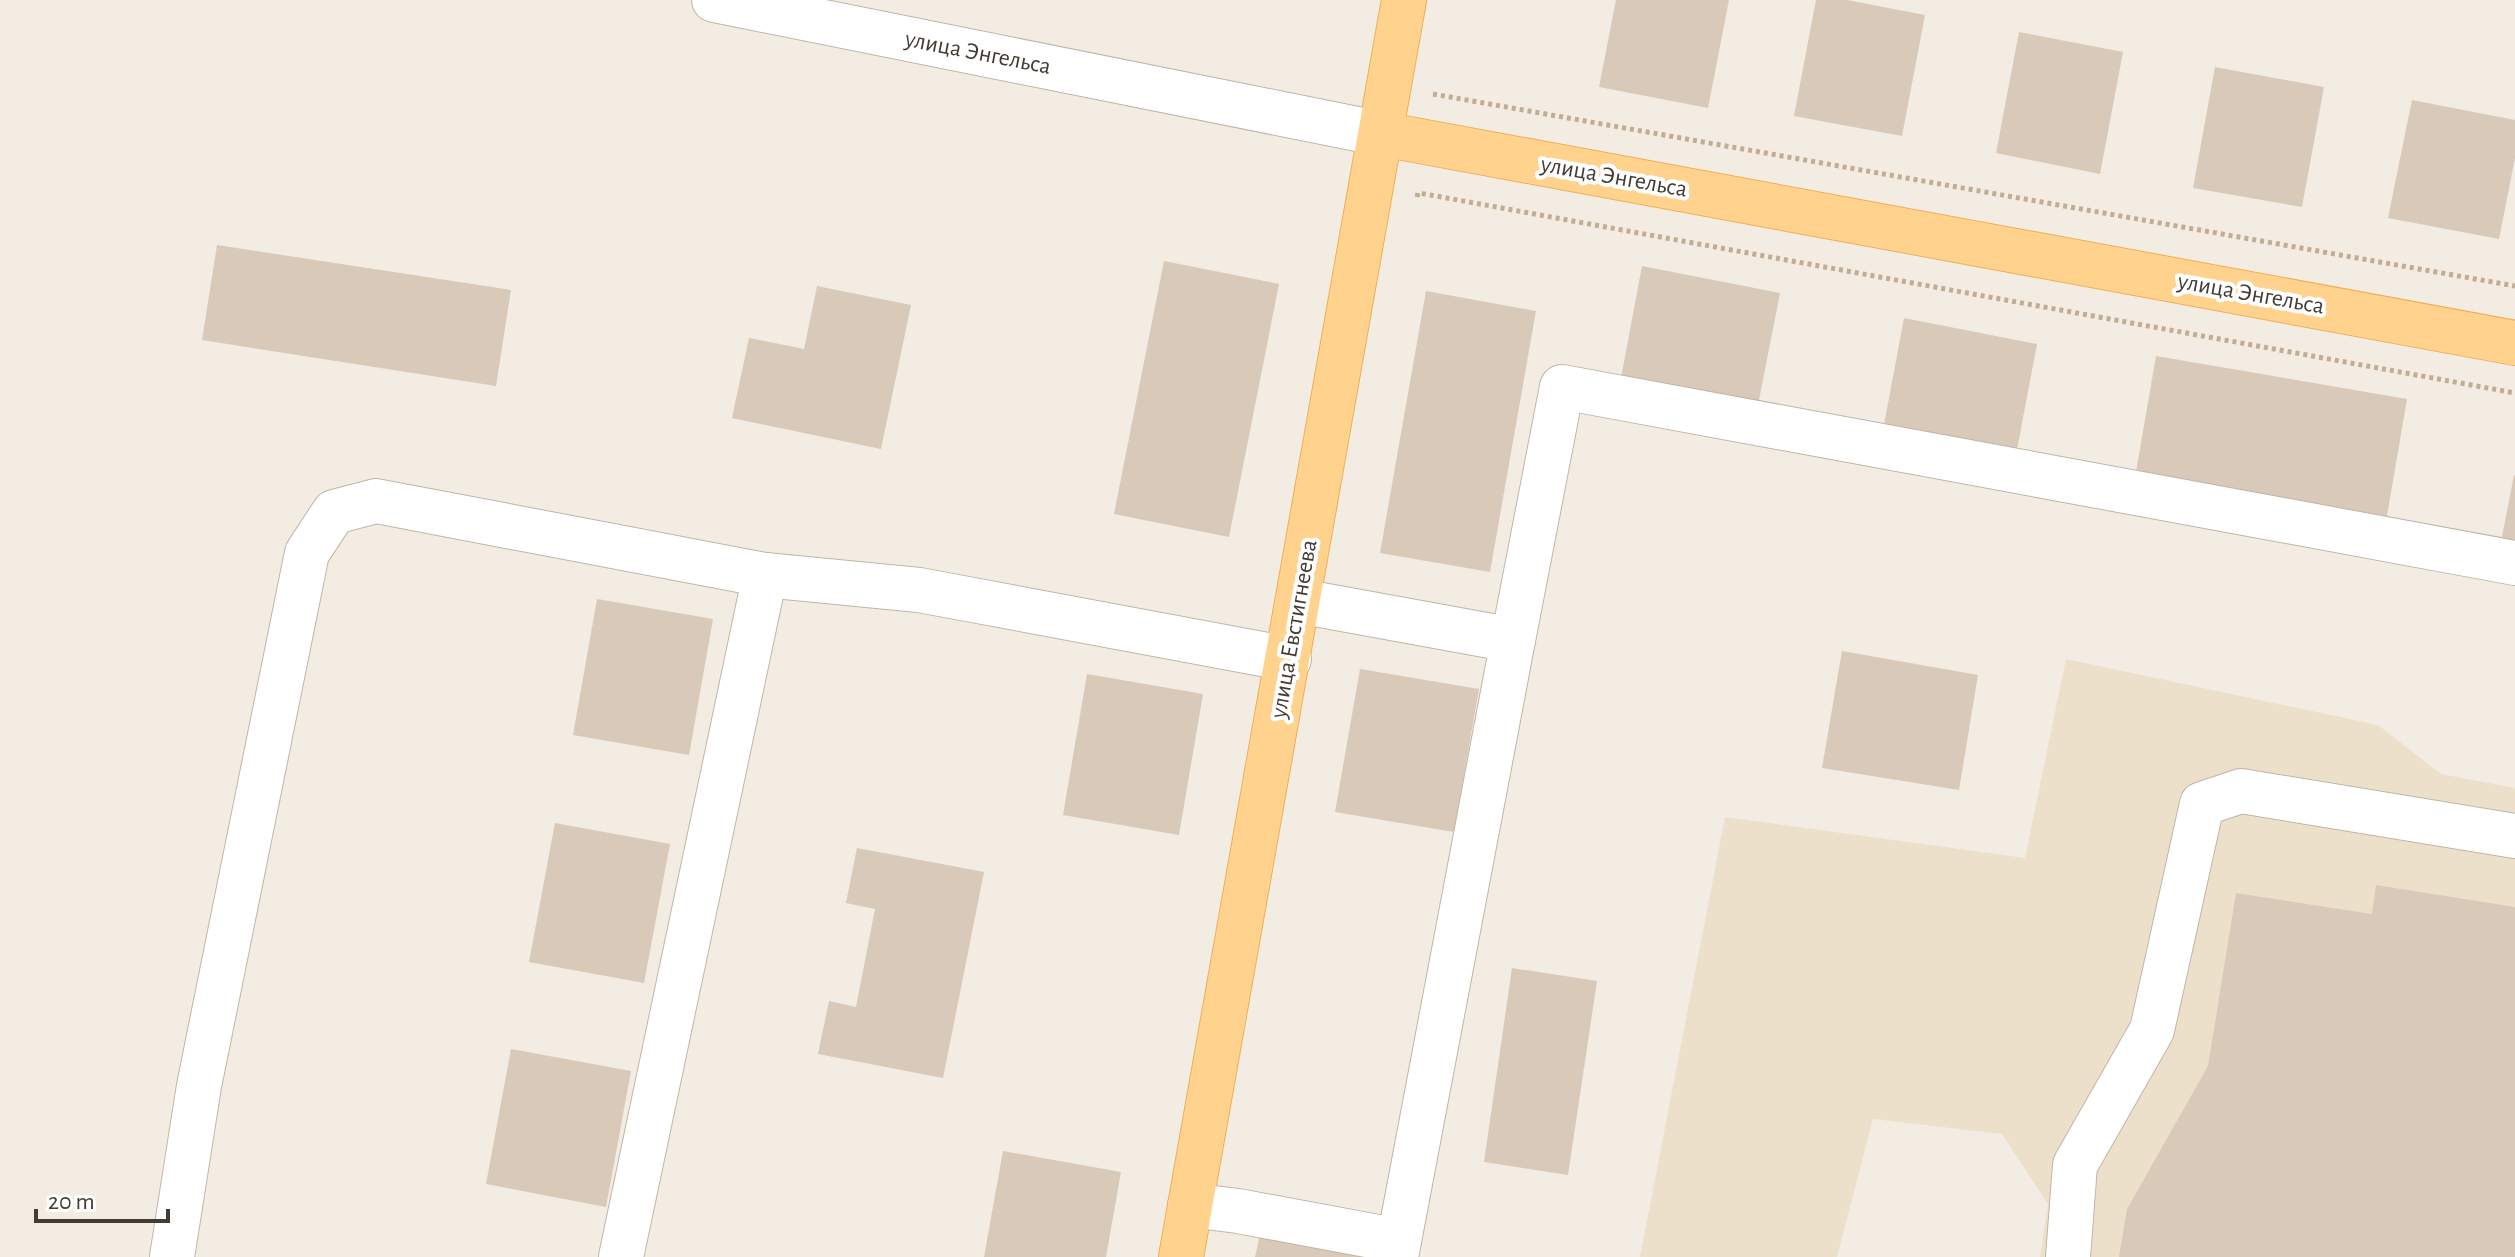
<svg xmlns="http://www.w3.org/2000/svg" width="2515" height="1257" font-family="'Alegreya Sans',sans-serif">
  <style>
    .education { fill: #ede0ca }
    .building { fill: #d8c9b9 }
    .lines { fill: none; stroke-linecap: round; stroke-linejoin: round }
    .minor-casing { stroke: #c1b5a7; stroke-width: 46 }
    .major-casing { stroke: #eeaf55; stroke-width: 46 }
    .path { stroke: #c2ac94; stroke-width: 5; stroke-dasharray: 4 4; stroke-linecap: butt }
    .minor { stroke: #fff; stroke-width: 44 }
    .major { stroke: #ffd38e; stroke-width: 44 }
    .labels { text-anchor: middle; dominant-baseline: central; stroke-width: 8; stroke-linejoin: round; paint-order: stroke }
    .street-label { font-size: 24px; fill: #443b32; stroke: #fff }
  </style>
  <rect width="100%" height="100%" fill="#f3ece2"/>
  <!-- education -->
  <polygon class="education" points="2066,659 2378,725 2441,774 2515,788 2515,1257 2040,1257 2048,1204 2002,1134 1873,1119 1837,1257 1640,1257 1725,817 2025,858"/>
  <!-- building -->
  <g class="building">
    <polygon points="1616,0 1729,0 1708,108 1599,87"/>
    <polygon points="1816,0 1847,0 1925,15 1902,136 1794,116"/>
    <polygon points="2019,32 2123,52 2100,174 1996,153"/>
    <polygon points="2215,67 2324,87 2302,207 2193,188"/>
    <polygon points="2412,100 2515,120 2515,158 2499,239 2388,218"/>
    <polygon points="217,245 511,290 496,386 202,340"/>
    <polygon points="1164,261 1279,284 1229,537 1114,514"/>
    <polygon points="1642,266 1780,293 1758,405 1621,378"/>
    <polygon points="817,286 911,305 881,449 732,418 749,338 804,349"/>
    <polygon points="1426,291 1536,311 1490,572 1380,553"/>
    <polygon points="1904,318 2037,344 2016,455 1883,430"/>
    <polygon points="2156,356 2407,399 2387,516 2136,472"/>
    <polygon points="2514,475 2515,476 2515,540 2502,537"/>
    <polygon points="597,599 713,619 689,755 573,735"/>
    <polygon points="1842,651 1978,675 1959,790 1822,768"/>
    <polygon points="1360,669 1479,689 1454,832 1335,812"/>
    <polygon points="1087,674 1203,694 1179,835 1063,815"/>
    <polygon points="555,823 670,844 644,983 529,962"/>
    <polygon points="857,848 984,872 943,1078 818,1054 829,1001 856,1007 875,909 846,903"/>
    <polygon points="2376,885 2515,907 2515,1257 2119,1257 2127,1209 2208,1066 2236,893 2372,914"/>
    <polygon points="1512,968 1597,981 1568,1175 1484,1162"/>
    <polygon points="511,1049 631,1071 606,1207 486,1184"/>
    <polygon points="1003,1151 1121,1172 1106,1257 984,1257"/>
    <polygon points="1260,1235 1360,1256 1360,1257 1255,1257"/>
  </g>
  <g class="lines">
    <!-- minor casing -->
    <g class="minor-casing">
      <g id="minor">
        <polyline points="714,0 1382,134"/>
        <polyline points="1299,601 1513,640 1399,1241"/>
        <polyline points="1513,640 1562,387 2515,563"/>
        <polyline points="1190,1205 1238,1211 1399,1241 1396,1257"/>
        <polyline points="172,1257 199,1086 307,553 334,512 376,501 765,575"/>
        <polyline points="621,1257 765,575 919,590 1289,659"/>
        <polyline points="2068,1257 2075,1165 2152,1030 2202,804 2241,791 2515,836"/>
      </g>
    </g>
    <!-- major casing -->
    <g class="major-casing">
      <g id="major">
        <polyline points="1382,134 2515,343"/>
        <polyline points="1181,1257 1404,0"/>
      </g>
    </g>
    <!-- path -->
    <g class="path">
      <polyline points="1433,94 2515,286"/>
      <polyline points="1417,197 1418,193 1436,196 2515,393"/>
    </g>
    <!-- minor -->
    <use href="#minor" class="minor"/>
    <!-- major -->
    <use href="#major" class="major"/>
  </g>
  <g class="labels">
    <!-- street labels -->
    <g class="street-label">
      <text transform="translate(978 53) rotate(11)">улица Энгельса</text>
      <text transform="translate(1614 177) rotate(10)">улица Энгельса</text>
      <text transform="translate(2251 294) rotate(10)">улица Энгельса</text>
      <text transform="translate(1294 629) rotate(-80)">улица Евстигнеева</text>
    </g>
  </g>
  <!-- scale -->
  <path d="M36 1209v12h132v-12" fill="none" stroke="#443b32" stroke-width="4"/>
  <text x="48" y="1209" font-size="24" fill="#443b32" stroke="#ffffff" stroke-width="6" paint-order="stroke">20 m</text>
</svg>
